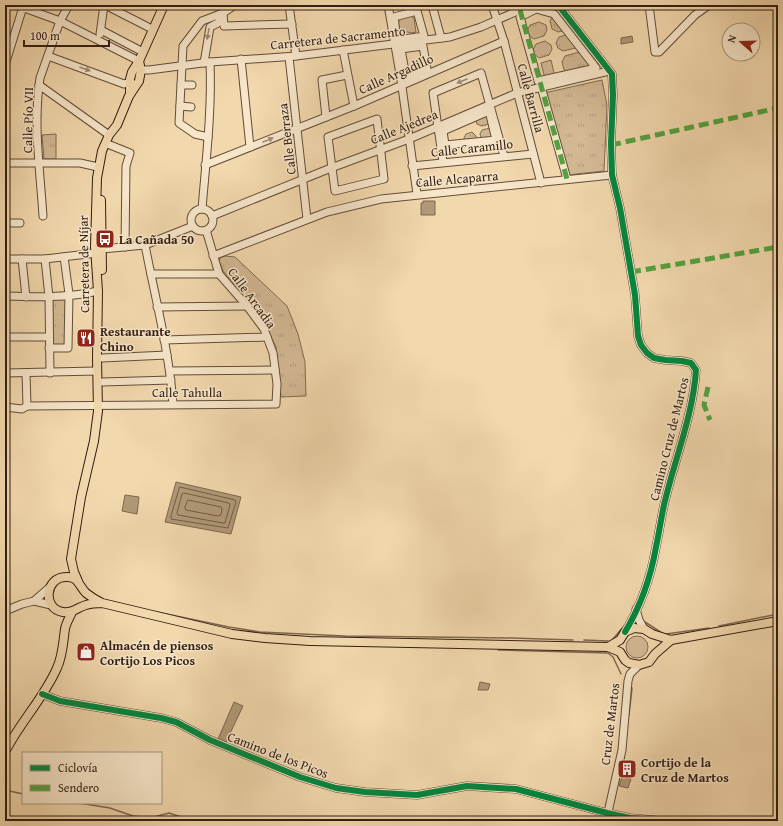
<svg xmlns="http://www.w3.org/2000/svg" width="783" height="826" font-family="'Gentium Book Plus',serif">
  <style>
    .grass { fill: url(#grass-tufts); stroke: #826b52 }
    .garden { fill: #d2b893; stroke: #826b52 }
    .water { fill: #b19978; stroke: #7f684f }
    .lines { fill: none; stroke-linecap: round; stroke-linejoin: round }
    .shore { stroke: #725c45; stroke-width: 1 }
    .stream { stroke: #7f684f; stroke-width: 1.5 }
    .minor-casing { stroke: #634c39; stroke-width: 9 }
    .major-casing { stroke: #331e12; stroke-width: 10 }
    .minor { stroke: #f7e6ca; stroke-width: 7 }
    .major { stroke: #f2d8ad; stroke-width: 8 }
    .quiet { stroke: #52a23f; stroke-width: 5; stroke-dasharray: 10 5; stroke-linecap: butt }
    .cycleway-casing { stroke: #f7e6ca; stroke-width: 8 }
    .cycleway { stroke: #00873e; stroke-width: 6 }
    .oneway { fill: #9f8c77 }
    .labels { text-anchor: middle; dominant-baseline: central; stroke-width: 3; stroke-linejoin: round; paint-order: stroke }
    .street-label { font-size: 13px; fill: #331e12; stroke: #f7e6ca }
    .poi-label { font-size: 13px; font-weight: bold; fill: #331e12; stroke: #f7e6ca; text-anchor: start }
  </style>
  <defs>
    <pattern id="grass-tufts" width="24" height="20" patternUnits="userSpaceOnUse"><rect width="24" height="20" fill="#d2b893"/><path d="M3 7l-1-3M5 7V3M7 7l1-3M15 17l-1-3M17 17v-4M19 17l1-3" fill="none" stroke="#b59e7e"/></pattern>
  </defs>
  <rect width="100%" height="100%" fill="#f2d8ad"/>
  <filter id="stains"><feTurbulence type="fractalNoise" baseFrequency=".005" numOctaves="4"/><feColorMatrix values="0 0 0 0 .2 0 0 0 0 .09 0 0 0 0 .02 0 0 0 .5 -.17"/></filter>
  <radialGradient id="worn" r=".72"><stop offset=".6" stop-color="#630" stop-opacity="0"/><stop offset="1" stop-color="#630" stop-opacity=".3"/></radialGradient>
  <!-- grass -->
  <g class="grass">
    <polygon points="554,14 566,30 558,32 552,29 550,21"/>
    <polygon points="539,22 546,25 547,30 544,36 534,39 528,35 527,31 530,25"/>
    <polygon points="570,34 580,47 563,51 558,48 556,43 559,37"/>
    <polygon points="545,41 551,45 552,49 549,55 539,58 534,54 533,50 536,44"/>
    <polygon points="583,51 596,68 570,74 564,70 562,62 565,56"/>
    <polygon points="602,80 607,105 604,171 567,175 544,93"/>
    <polygon points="489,111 489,124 482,126 477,124 475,117"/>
    <polygon points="490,128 496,140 482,141 480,134 482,130"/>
    <polygon points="472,132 476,136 477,142 464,143 464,138 466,134"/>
    <polygon points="56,134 56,159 44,159 42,135"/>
    <polygon points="225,256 235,257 287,306 298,334 305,362 306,396 281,397 276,347 265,324 249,302 224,272 219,262 220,258"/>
    <polygon points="69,294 68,348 49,348 49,297"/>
  </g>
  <!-- garden -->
  <g class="garden">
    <polygon points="410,16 414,18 416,32 411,33 408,32 401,32 398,24 400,18"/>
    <polygon points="551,60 555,77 545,79 541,63"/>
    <circle cx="637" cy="647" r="11"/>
  </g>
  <!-- water -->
  <g class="water">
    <polygon points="632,36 633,42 621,44 621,38"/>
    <polygon points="423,201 435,201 435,215 421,215 421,203 423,203"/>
    <polygon points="176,482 241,497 231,534 165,522"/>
    <polygon points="125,495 139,497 137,514 122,511"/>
    <polygon points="480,682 490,684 488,690 478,690"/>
    <polygon points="234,702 243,706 226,742 218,739"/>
    <polygon points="622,777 631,779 628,788 619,786"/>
  </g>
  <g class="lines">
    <!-- shore -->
    <g class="shore">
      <polygon points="180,487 235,500 236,502 228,528 171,519 171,516"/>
      <polygon points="184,493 229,503 230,505 225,523 223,523 178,515 177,513 182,494"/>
      <polygon points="188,500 221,507 222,509 221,515 218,516 186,510 185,508"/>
    </g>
    <!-- stream -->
    <g class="stream">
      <polyline points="152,611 229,627 260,632 345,636 512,638 573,640"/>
      <polyline points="645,622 662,633"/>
      <polyline points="719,626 778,614"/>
      <polyline points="666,634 709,628"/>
      <polyline points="584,640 608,641"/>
      <polyline points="612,640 625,625"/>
      <polyline points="498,650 608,653 613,657 621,674"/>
      <polyline points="629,715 632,688"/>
      <polyline points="618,784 624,758"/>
      <polyline points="5,790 23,794"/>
      <polyline points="79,803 110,808 133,816 150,818 169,813 193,821"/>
    </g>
    <!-- minor casing -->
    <g class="minor-casing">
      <g id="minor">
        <polyline points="16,5 60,21 139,61"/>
        <polyline points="105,5 152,29"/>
        <polyline points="222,5 222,6"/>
        <polyline points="289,5 296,56"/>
        <polyline points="388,5 401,80 417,194"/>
        <polyline points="432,5 441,38"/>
        <polyline points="492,5 504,41 541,183"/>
        <path d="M558,5l54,69 1,21 -2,48 1,32 8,33 15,87 3,41 3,9 6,8 7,5 11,2 17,1 9,2 5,7c-3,46 -22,91 -32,135 -3,14 -5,28 -8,42 -5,29 -16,60 -31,85"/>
        <polyline points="649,5 655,52 659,52 695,15 709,5"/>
        <polygon points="536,9 554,14 596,68 538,81 520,17"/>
        <polygon points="417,11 424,36 397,40 394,17"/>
        <polyline points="223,13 224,26 292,24"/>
        <polyline points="101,30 143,52"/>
        <polyline points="100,34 104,5"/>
        <polygon points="423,46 427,69 406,77 401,49"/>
        <polyline points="343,50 354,106"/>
        <polyline points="48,56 124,84 130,82"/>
        <polyline points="289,57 307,219"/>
        <polyline points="241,59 250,147"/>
        <polyline points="204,63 210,27 218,23 223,14"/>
        <polyline points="5,65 23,7"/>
        <polyline points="141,70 149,70 210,62 296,56 450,37 481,27 531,5"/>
        <polyline points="540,83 567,179"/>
        <polyline points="39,85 109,135"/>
        <polyline points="181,85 192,85"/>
        <polyline points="180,106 191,107"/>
        <polygon points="489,111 496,140 445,145 443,131"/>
        <polyline points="326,117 322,80 347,75"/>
        <polygon points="377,119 384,179 335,191 328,137"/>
        <polyline points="208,137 195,134 179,123 183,46 202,21 223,13 235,5"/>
        <polyline points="110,145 130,153 126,166 125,247"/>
        <polyline points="443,162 433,93 481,73 504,156"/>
        <polyline points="5,163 80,163 98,167"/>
        <polyline points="205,165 354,106 504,41"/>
        <polyline points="412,166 533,154"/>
        <path d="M202,209c4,-49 10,-98 8,-147"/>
        <circle cx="202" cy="220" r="11"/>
        <path d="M43,216c-3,-46 -10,-93 -3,-138l20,-57 9,-16"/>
        <polyline points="212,216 331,168 409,139 517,93 609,71"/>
        <polyline points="5,223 20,223"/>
        <path d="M145,245c10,52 24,105 28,159"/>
        <polyline points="102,249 145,245 193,226"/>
        <polyline points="213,256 327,212 381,199 612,175"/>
        <polyline points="5,259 45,259 96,253"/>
        <polyline points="22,259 26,297"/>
        <polyline points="45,259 49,297 50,373"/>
        <polyline points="151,274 219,274"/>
        <path d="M5,296c31,1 63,2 93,-5"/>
        <polyline points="157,307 247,306"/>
        <polyline points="5,337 49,337"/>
        <polyline points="164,340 267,337"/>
        <polyline points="49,348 68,348 69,294 64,257"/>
        <polyline points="102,358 167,355"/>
        <polyline points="170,371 275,370"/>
        <polyline points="5,373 97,371"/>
        <polyline points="26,373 27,406"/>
        <polyline points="102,382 171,380"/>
        <polyline points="5,407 22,409 27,406 276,404 277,384 273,353 264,329 247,306 219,274 206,230"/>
        <polyline points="34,601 51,605"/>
        <polyline points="636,609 639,620 644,629"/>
        <polyline points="5,611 22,604 34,601 49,588"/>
        <polyline points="42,694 60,701 161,718 176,722 210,740 300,777 336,788 365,792 417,795 467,786 516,789 607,813 630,818 663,821"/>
        <polyline points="606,821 622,750 628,681 630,674 639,665"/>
      </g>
    </g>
    <!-- major casing -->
    <g class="major-casing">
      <g id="major">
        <polyline points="130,94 130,79 132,72 139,61 164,5"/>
        <polyline points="101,200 102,270"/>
        <polyline points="78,581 74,572 71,559 81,497 94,441 98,411 97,358 98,291 95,247 97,178 102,151 109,135 117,125 129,96 139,81 141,70 139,61"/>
        <path d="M102,603c-6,-3 -11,-6 -16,-10 -7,-7 -8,-17 -20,-16 -21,0 -24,32 -3,35 9,2 15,-5 23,-7 6,-2 11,-2 16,-2l130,31 33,4 45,3 298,6 12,5 5,8 4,3 10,2 10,-3 6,-8 16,-14"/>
        <polyline points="608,647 620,640 625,632 634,628 644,629 652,634 671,640 778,621"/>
        <path d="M5,752c15,-30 39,-54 52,-84 6,-13 6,-26 8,-39 1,-6 5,-12 7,-17"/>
      </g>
    </g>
    <!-- minor -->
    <use href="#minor" class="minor"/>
    <!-- major -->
    <use href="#major" class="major"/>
    <!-- quiet -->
    <g class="quiet">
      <polyline points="520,10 567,179"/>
      <polyline points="611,145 778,108"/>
      <polyline points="631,272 778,247"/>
      <polyline points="708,387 704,405 710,420"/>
    </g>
    <!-- cycleway casing -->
    <g class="cycleway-casing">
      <g id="cycleway">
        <path d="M558,5l54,69 1,21 -2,48 1,32 8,33 15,87 3,41 3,9 6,8 7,5 11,2 17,1 9,2 5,7c-3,46 -22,91 -32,135 -3,14 -5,28 -8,42 -5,29 -16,60 -31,85"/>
        <polyline points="42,694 60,701 161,718 176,722 210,740 300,777 336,788 365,792 417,795 467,786 516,789 607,813 630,818 663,821"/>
      </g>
    </g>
    <!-- cycleway -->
    <use href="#cycleway" class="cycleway"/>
  </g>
  <!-- one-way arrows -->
  <defs><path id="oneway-solid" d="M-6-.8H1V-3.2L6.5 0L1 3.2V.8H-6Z"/></defs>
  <g class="oneway">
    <use href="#oneway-solid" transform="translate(208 34) rotate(100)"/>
    <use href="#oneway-solid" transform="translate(85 69) rotate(20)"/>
    <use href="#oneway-solid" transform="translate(462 81) rotate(157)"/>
    <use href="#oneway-solid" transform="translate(268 140) rotate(-22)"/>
  </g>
  <!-- icons -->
  <defs>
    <g id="bus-square" transform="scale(1)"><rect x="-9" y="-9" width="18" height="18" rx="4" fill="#8f2418" stroke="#f7e6ca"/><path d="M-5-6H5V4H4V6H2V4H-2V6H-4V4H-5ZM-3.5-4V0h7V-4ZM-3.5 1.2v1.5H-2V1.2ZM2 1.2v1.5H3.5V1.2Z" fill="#fff"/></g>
    <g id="restaurant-square" transform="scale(1)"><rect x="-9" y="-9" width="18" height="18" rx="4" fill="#8f2418" stroke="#f7e6ca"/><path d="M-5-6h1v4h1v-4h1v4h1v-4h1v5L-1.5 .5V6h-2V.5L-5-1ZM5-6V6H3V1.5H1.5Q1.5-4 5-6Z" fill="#fff"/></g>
    <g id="shop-square" transform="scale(1)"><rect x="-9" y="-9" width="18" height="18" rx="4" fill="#8f2418" stroke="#f7e6ca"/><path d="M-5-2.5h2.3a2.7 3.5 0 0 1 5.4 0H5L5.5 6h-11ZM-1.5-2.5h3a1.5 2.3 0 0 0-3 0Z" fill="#fff"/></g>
    <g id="building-square" transform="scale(1)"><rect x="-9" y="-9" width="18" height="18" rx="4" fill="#8f2418" stroke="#f7e6ca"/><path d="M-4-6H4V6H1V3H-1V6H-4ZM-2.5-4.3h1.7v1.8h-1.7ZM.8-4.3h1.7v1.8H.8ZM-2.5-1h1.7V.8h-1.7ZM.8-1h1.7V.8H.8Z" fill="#fff"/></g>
  </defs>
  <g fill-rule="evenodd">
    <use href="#bus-square" x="105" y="239"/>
    <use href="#restaurant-square" x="86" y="338"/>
    <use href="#shop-square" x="86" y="652"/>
    <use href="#building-square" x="627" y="769"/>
  </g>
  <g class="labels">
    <!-- street labels -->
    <g class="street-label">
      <text transform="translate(338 38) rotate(-6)">Carretera de Sacramento</text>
      <text transform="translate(396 74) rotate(-24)">Calle Argadillo</text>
      <text transform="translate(531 98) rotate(75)">Calle Barrilla</text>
      <text transform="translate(28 120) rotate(-89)">Calle Pío VII</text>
      <text transform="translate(404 127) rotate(-22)">Calle Ajedrea</text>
      <text transform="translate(287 139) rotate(-97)">Calle Berraza</text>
      <text transform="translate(472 148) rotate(-6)">Calle Caramillo</text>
      <text transform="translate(457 179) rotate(-5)">Calle Alcaparra</text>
      <text transform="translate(84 264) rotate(-91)">Carretera de Níjar</text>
      <text transform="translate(252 298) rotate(54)">Calle Arcadia</text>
      <text x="187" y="392">Calle Tahulla</text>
      <text transform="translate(669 439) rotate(-76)">Camino Cruz de Martos</text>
      <text transform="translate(610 724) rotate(-83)">Cruz de Martos</text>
      <text transform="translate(278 755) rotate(21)">Camino de los Picos</text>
    </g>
    <!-- poi labels -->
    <g class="poi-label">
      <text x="119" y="239">La Cañada 50</text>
      <text x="100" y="331">Restaurante<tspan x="100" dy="15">Chino</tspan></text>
      <text x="100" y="645">Almacén de piensos<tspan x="100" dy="15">Cortijo Los Picos</tspan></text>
      <text x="641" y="762">Cortijo de la<tspan x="641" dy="15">Cruz de Martos</tspan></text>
    </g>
  </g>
  <!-- margin -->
  <rect width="783" height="826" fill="none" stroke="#f2d8ad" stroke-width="20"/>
  <rect x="6" y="6" width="771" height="814" fill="none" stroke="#331e12" stroke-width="2"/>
  <rect x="10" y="10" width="763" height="806" fill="none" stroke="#331e12"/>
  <!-- legend -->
  <rect x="22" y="752" width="140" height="52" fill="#f7e6ca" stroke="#a99680"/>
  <rect x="30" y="765" width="20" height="6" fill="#00873e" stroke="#a99680"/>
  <text x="58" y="772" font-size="12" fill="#331e12">Ciclovía</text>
  <rect x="30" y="785" width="20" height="6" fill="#52a23f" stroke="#a99680"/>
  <text x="58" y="792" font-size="12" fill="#331e12">Sendero</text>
  <!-- north arrow -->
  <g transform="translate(741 42) rotate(290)"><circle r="19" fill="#f7e6ca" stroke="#a99680"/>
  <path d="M0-3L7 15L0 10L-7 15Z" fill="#8f2418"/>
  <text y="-6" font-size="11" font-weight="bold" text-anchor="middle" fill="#331e12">N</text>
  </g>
  <!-- scale -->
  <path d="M24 40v6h85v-6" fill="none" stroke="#331e12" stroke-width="2"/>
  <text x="30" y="40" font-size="12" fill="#331e12" stroke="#f7e6ca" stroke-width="3" paint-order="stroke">100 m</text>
  <rect width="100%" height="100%" filter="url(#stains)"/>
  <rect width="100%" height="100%" fill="url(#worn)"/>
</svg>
